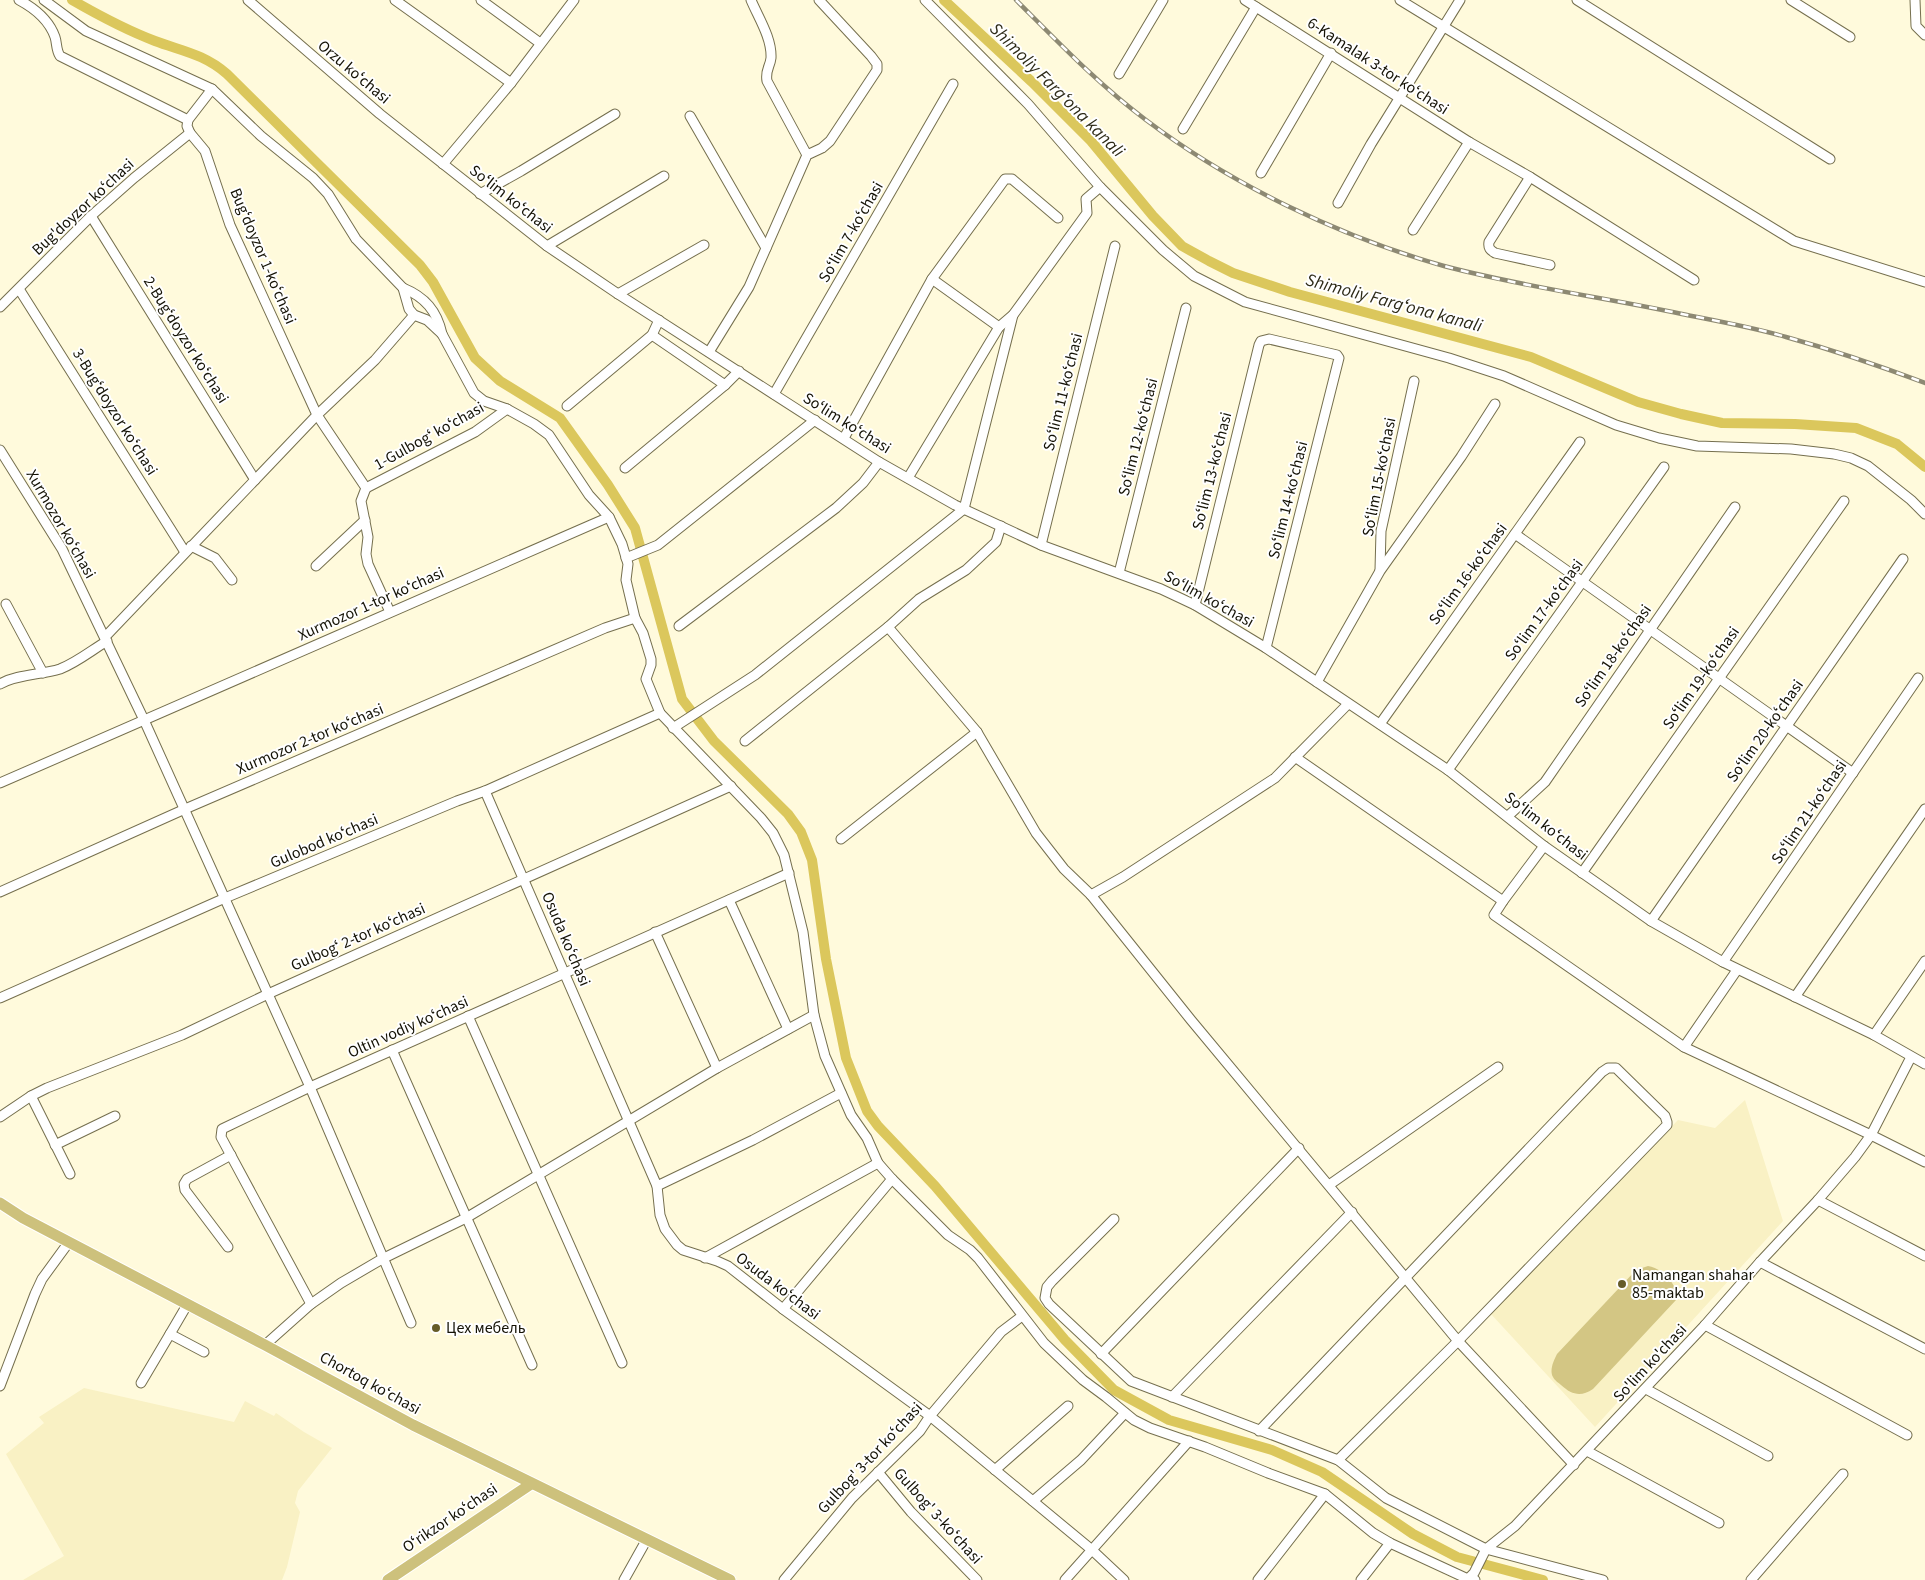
<svg xmlns="http://www.w3.org/2000/svg" width="1925" height="1580" font-family="'Source Sans 3',sans-serif">
  <style>
    .built { fill: #f9f1c4 }
    .green { fill: #d3c684 }
    .lines { fill: none; stroke-linecap: round; stroke-linejoin: round }
    .canal { stroke: #dbc75c; stroke-width: 10 }
    .minor-casing { stroke: #756f4e; stroke-width: 11 }
    .major-casing { stroke: #fff; stroke-width: 13 }
    .minor { stroke: #fff; stroke-width: 9 }
    .major { stroke: #cdc17c; stroke-width: 11 }
    .rail-casing { stroke: #8d8973; stroke-width: 4.5 }
    .rail { stroke: #fff; stroke-width: 2.5; stroke-dasharray: 8; stroke-linecap: butt }
    .poi-dot { fill: #665c29; stroke: #fff; stroke-width: 2 }
    .labels { text-anchor: middle; dominant-baseline: central; stroke-width: 4; stroke-linejoin: round; paint-order: stroke }
    .street-label { font-size: 16px; fill: #141205; stroke: #fff }
    .poi-label { font-size: 16px; fill: #141205; stroke: #fff; text-anchor: start }
    .water-label { font-size: 18px; font-style: italic; fill: #2e2b18; stroke: #fff }
  </style>
  <rect width="100%" height="100%" fill="#fffadc"/>
  <!-- built -->
  <g class="built">
    <polygon points="1745,1100 1783,1221 1595,1427 1490,1313 1678,1120 1715,1128"/>
    <polygon points="84,1388 234,1422 245,1401 274,1416 276,1413 304,1432 332,1448 298,1491 295,1503 300,1512 287,1567 282,1580 23,1580 64,1556 6,1454 44,1423 39,1417"/>
  </g>
  <!-- green -->
  <path class="green" d="M1648,1266c14,2 32,20 28,34l-83,89c-12,8 -21,6 -32,-4 -2,-2 -7,-5 -8,-8 -4,-7 1,-17 4,-23l79,-84z"/>
  <g class="lines">
    <!-- canal -->
    <g class="canal">
      <path d="M72,0c26,15 54,30 83,41 27,10 49,13 72,33l193,191 13,17 42,76 25,23 60,37 48,67 27,43 47,171 32,42 74,73 13,18 11,28 14,99 20,99 21,53 11,15 57,60 130,154 49,50 55,30 103,30 50,22 91,62 44,23 86,23"/>
      <polyline points="944,0 1032,82 1091,141 1153,216 1182,246 1209,261 1233,273 1290,292 1531,357 1638,402 1681,414 1722,423 1795,424 1856,428 1897,444 1925,467"/>
    </g>
    <!-- minor casing -->
    <g class="minor-casing">
      <g id="minor">
        <path d="M19,0c15,8 30,20 36,37 2,6 1,13 5,19l128,64"/>
        <polyline points="44,0 86,31 212,89 261,136 313,178 328,194 356,239 403,288 409,309 414,315 427,320 442,334 474,393 484,401 507,409 534,424 549,435 589,495 609,517 622,544 628,564 626,580 635,618 643,633 651,659 651,665 646,679 660,713 761,818 773,833 784,855 803,932 814,1015 825,1056 851,1115 867,1138 878,1163 892,1179 948,1235 970,1250 978,1258 1044,1343 1083,1380 1106,1397 1134,1420 1150,1428 1205,1447 1268,1473 1325,1494 1373,1533 1390,1543 1468,1579 1475,1580"/>
        <polyline points="248,0 380,114 547,246 618,294 879,462 955,505 1041,545 1161,589 1195,605 1266,648 1448,770 1544,846 1651,921 1723,962 1874,1035 1925,1064"/>
        <polyline points="395,0 511,83"/>
        <polyline points="481,0 540,43"/>
        <path d="M751,0c7,17 21,38 20,58 -1,9 -6,12 -4,23l40,74"/>
        <polyline points="925,0 1028,104 1100,187 1163,250 1194,276 1245,302 1449,358 1504,376 1616,425 1659,438 1697,446 1791,449 1834,454 1851,458 1868,466 1911,500 1925,514"/>
        <polyline points="1245,0 1469,142 1530,177 1694,280"/>
        <polyline points="1400,0 1794,241 1925,282"/>
        <polyline points="1577,0 1830,159"/>
        <polyline points="1791,0 1850,37"/>
        <polyline points="1915,0 1916,26 1925,35"/>
        <polyline points="1119,74 1163,0"/>
        <polyline points="690,116 766,248"/>
        <polyline points="1183,129 1256,7"/>
        <polyline points="443,164 511,83 574,0"/>
        <polyline points="1261,173 1331,53"/>
        <path d="M1530,177l-41,65c-1,6 1,8 6,11l55,12"/>
        <polyline points="480,194 521,171 615,114"/>
        <polyline points="1338,203 1371,144 1460,0"/>
        <polyline points="91,216 255,480"/>
        <polyline points="1413,230 1469,142"/>
        <polyline points="547,246 664,176"/>
        <polyline points="932,279 1005,179 1012,179 1058,218"/>
        <path d="M403,288c22,9 34,23 39,46"/>
        <polyline points="19,289 185,552"/>
        <polyline points="618,294 704,245"/>
        <polyline points="0,307 91,216 134,178 190,133"/>
        <polyline points="999,327 1013,315 1087,213 1086,199 1100,187"/>
        <polyline points="652,335 725,385 739,371"/>
        <polyline points="709,352 749,287 807,155 822,148 830,141 877,70 877,64 871,56 819,0"/>
        <polyline points="774,394 953,84"/>
        <polyline points="567,406 652,335 659,320"/>
        <polyline points="844,438 932,279 999,327 908,478"/>
        <polyline points="0,450 62,549 144,720 310,1087 411,1323"/>
        <polyline points="625,468 725,385"/>
        <polyline points="366,488 475,432 507,409"/>
        <polyline points="1515,534 1853,773"/>
        <polyline points="1041,545 1115,246"/>
        <polyline points="191,546 215,558 232,580"/>
        <polyline points="626,558 658,545 815,420"/>
        <polyline points="316,566 365,520"/>
        <polyline points="1380,570 1381,531 1414,381"/>
        <polyline points="1119,573 1186,308"/>
        <polyline points="6,604 43,673"/>
        <polyline points="1195,605 1259,345 1261,341 1269,339 1337,355 1339,358 1266,648"/>
        <polyline points="390,612 368,564 366,554 368,537 361,501 366,488 317,415 375,360 414,315"/>
        <polyline points="679,626 836,508 863,483 879,462"/>
        <polyline points="888,627 919,599 966,570 996,542 1001,526"/>
        <polyline points="105,637 317,415 230,225 205,151 190,133 187,126 188,120 212,89"/>
        <polyline points="1317,682 1380,571 1461,457 1495,404"/>
        <path d="M0,684c18,-10 41,-9 60,-15 16,-6 32,-19 47,-28"/>
        <polyline points="1348,704 1275,778 1123,877 1091,895 1191,1020 1458,1341 1574,1465"/>
        <polyline points="1380,724 1580,442"/>
        <polyline points="673,728 755,675 964,509 1013,315"/>
        <polyline points="745,741 888,627 977,732 1036,833 1064,869 1091,895"/>
        <polyline points="1295,757 1503,901"/>
        <polyline points="1448,770 1664,467"/>
        <polyline points="0,783 609,517"/>
        <polyline points="485,791 657,1186 660,1215 665,1229 677,1245 683,1250 717,1261 728,1266 783,1309 930,1416 1092,1550 1124,1580"/>
        <polyline points="1508,816 1545,782 1735,507"/>
        <polyline points="841,839 977,732"/>
        <polyline points="1544,846 1503,901 1494,915 1684,1047 1737,970"/>
        <polyline points="1582,873 1844,501"/>
        <polyline points="0,892 185,809 605,628 635,618"/>
        <polyline points="729,900 788,1029"/>
        <polyline points="1651,921 1903,559"/>
        <polyline points="655,932 717,1068"/>
        <polyline points="1723,962 1918,678"/>
        <polyline points="1795,997 1925,809"/>
        <polyline points="0,998 225,898 457,801 485,791 660,713"/>
        <polyline points="468,1016 622,1363"/>
        <polyline points="1874,1035 1925,961"/>
        <polyline points="1684,1047 1871,1135 1925,1162"/>
        <polyline points="392,1050 532,1365"/>
        <polyline points="31,1096 70,1174"/>
        <polyline points="0,1117 31,1096 47,1088 182,1035 268,994 731,786"/>
        <polyline points="55,1145 115,1116"/>
        <polyline points="1329,1185 1498,1067"/>
        <polyline points="657,1186 753,1140 841,1093"/>
        <polyline points="1818,1200 1925,1256"/>
        <polyline points="1114,1219 1052,1281 1047,1287 1045,1298 1049,1304 1131,1381 1338,1460 1386,1498 1486,1549 1603,1580"/>
        <polyline points="228,1247 185,1190 184,1184 187,1179 231,1155"/>
        <polyline points="705,1258 878,1163"/>
        <polyline points="1760,1262 1925,1349"/>
        <polyline points="311,1304 221,1137 222,1129 310,1087 789,873"/>
        <polyline points="783,1309 892,1179"/>
        <polyline points="1705,1325 1907,1435"/>
        <polyline points="170,1334 187,1305"/>
        <polyline points="265,1345 311,1304 341,1283 382,1259 466,1218 717,1068 814,1015"/>
        <polyline points="1101,1354 1299,1148"/>
        <polyline points="141,1383 170,1334 204,1352"/>
        <polyline points="0,1386 35,1294 42,1279 69,1242"/>
        <polyline points="1646,1389 1768,1456"/>
        <polyline points="1172,1397 1352,1212"/>
        <polyline points="1259,1431 1602,1072 1608,1068 1616,1068 1665,1116 1667,1122 1667,1125 1458,1341 1338,1460"/>
        <polyline points="1587,1451 1719,1523"/>
        <polyline points="995,1470 1068,1406"/>
        <polyline points="878,1472 911,1512 977,1580"/>
        <polyline points="1033,1501 1081,1460 1125,1413"/>
        <polyline points="624,1580 647,1539"/>
        <polyline points="784,1580 852,1498 920,1431 930,1416 1001,1332 1022,1316"/>
        <polyline points="1065,1580 1189,1441"/>
        <polyline points="1258,1580 1325,1494"/>
        <polyline points="1361,1580 1390,1543"/>
        <polyline points="1467,1580 1474,1573 1486,1549 1515,1526 1705,1325 1760,1262 1818,1200 1855,1157 1871,1135 1911,1057"/>
        <polyline points="1751,1580 1843,1474"/>
      </g>
    </g>
    <!-- major casing -->
    <g class="major-casing">
      <g id="major">
        <polyline points="0,1203 23,1218 265,1345 413,1425 730,1580"/>
        <polyline points="388,1580 531,1484"/>
      </g>
    </g>
    <!-- minor -->
    <use href="#minor" class="minor"/>
    <!-- major -->
    <use href="#major" class="major"/>
    <!-- rail casing -->
    <g class="rail-casing">
      <path id="rail" d="M1016,0c42,42 83,85 130,120 86,65 195,117 298,146 79,21 159,31 238,48 35,7 70,13 104,23 47,13 94,29 139,46"/>
    </g>
    <!-- rail -->
    <use href="#rail" class="rail"/>
  </g>
  <!-- markers -->
  <g class="poi-dot">
    <circle cx="1622" cy="1284" r="5"/>
    <circle cx="436" cy="1328" r="5"/>
  </g>
  <g class="labels">
    <!-- street labels -->
    <g class="street-label">
      <text transform="translate(1378 66) rotate(33)">6-Kamalak 3-tor koʻchasi</text>
      <text transform="translate(354 72) rotate(40)">Orzu koʻchasi</text>
      <text transform="translate(511 199) rotate(38)">Soʻlim koʻchasi</text>
      <text transform="translate(83 207) rotate(-43)">Bug'doyzor koʻchasi</text>
      <text transform="translate(851 232) rotate(-60)">Soʻlim 7-koʻchasi</text>
      <text transform="translate(263 256) rotate(67)">Bugʻdoyzor 1-koʻchasi</text>
      <text transform="translate(186 340) rotate(58)">2-Bugʻdoyzor koʻchasi</text>
      <text transform="translate(1063 392) rotate(-76)">Soʻlim 11-koʻchasi</text>
      <text transform="translate(115 412) rotate(58)">3-Bugʻdoyzor koʻchasi</text>
      <text transform="translate(847 423) rotate(32)">Soʻlim koʻchasi</text>
      <text transform="translate(429 436) rotate(-29)">1-Gulbogʻ koʻchasi</text>
      <text transform="translate(1138 437) rotate(-76)">Soʻlim 12-koʻchasi</text>
      <text transform="translate(1212 471) rotate(-76)">Soʻlim 13-koʻchasi</text>
      <text transform="translate(1379 477) rotate(-79)">Soʻlim 15-koʻchasi</text>
      <text transform="translate(1288 500) rotate(-76)">Soʻlim 14-koʻchasi</text>
      <text transform="translate(61 524) rotate(60)">Xurmozor koʻchasi</text>
      <text transform="translate(1468 574) rotate(-54)">Soʻlim 16-koʻchasi</text>
      <text transform="translate(1209 599) rotate(29)">Soʻlim koʻchasi</text>
      <text transform="translate(371 604) rotate(-24)">Xurmozor 1-tor koʻchasi</text>
      <text transform="translate(1544 610) rotate(-54)">Soʻlim 17-koʻchasi</text>
      <text transform="translate(1613 656) rotate(-55)">Soʻlim 18-koʻchasi</text>
      <text transform="translate(1701 678) rotate(-55)">Soʻlim 19-koʻchasi</text>
      <text transform="translate(1765 731) rotate(-55)">Soʻlim 20-koʻchasi</text>
      <text transform="translate(310 739) rotate(-23)">Xurmozor 2-tor koʻchasi</text>
      <text transform="translate(1809 812) rotate(-56)">Soʻlim 21-koʻchasi</text>
      <text transform="translate(1546 826) rotate(38)">Soʻlim koʻchasi</text>
      <text transform="translate(324 841) rotate(-23)">Gulobod koʻchasi</text>
      <text transform="translate(358 937) rotate(-24)">Gulbogʻ 2-tor koʻchasi</text>
      <text transform="translate(566 939) rotate(67)">Osuda koʻchasi</text>
      <text transform="translate(408 1027) rotate(-24)">Oltin vodiy koʻchasi</text>
      <text transform="translate(778 1286) rotate(37)">Osuda koʻchasi</text>
      <text transform="translate(1650 1363) rotate(-47)">So'lim ko'chasi</text>
      <text transform="translate(370 1383) rotate(29)">Chortoq koʻchasi</text>
      <text transform="translate(870 1458) rotate(-47)">Gulbog' 3-tor koʻchasi</text>
      <text transform="translate(938 1516) rotate(48)">Gulbog' 3-koʻchasi</text>
      <text transform="translate(450 1518) rotate(-34)">Oʻrikzor koʻchasi</text>
    </g>
    <!-- poi labels -->
    <g class="poi-label">
      <text x="1632" y="1275">Namangan shahar<tspan x="1632" dy="18">85-maktab</tspan></text>
      <text x="446" y="1328">Цех мебель</text>
    </g>
    <!-- water labels -->
    <g class="water-label">
      <text transform="translate(1057 90) rotate(45)">Shimoliy Fargʻona kanali</text>
      <text transform="translate(1394 303) rotate(15)">Shimoliy Fargʻona kanali</text>
    </g>
  </g>
</svg>
